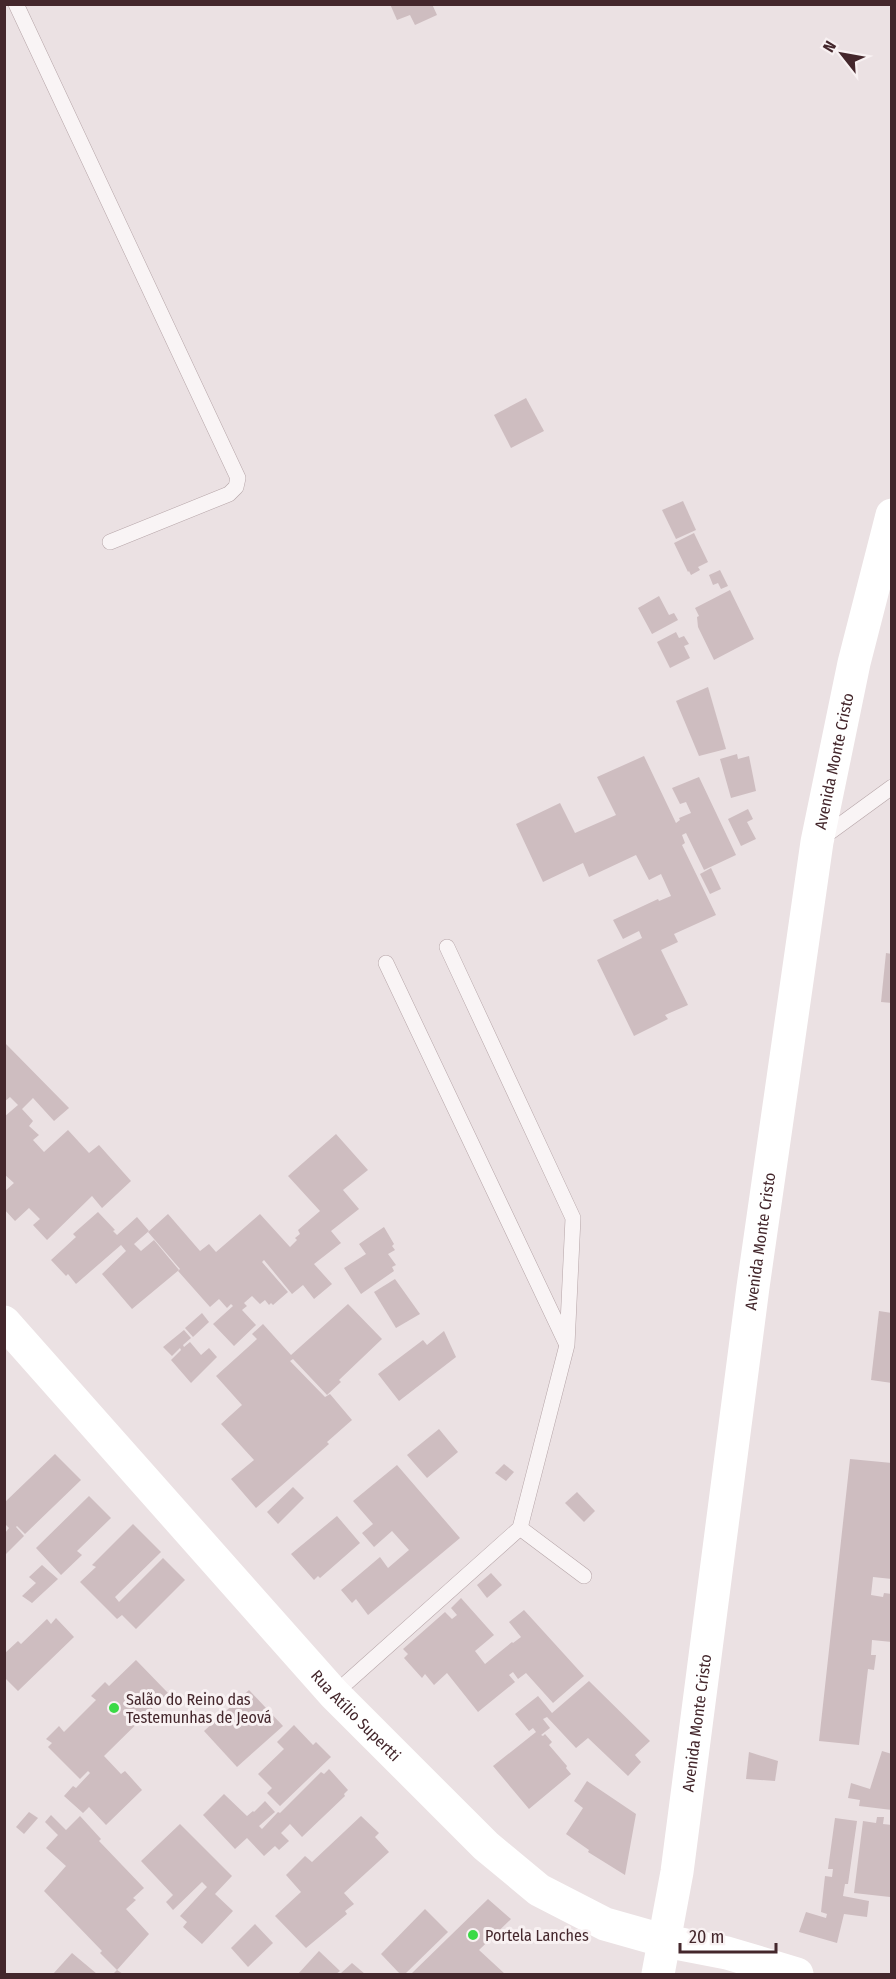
<svg xmlns="http://www.w3.org/2000/svg" width="896" height="1979" font-family="'Fira Sans Condensed',sans-serif">
  <style>
    .building { fill: #cebdc0 }
    .lines { fill: none; stroke-linecap: round; stroke-linejoin: round }
    .lane-casing { stroke: #b6a5a8; stroke-width: 16 }
    .lane { stroke: #f9f4f5; stroke-width: 15 }
    .secondary { stroke: #fff; stroke-width: 33 }
    .poi-dot { fill: #3bda46; stroke: #f8f1f2; stroke-width: 2 }
    .labels { text-anchor: middle; dominant-baseline: central; stroke-width: 6; stroke-linejoin: round; paint-order: stroke }
    .street-label { font-size: 16px; fill: #44272c; stroke: #f8f1f2 }
    .poi-label { font-size: 16px; fill: #44272c; stroke: #f8f1f2; text-anchor: start }
  </style>
  <rect width="100%" height="100%" fill="#ebe1e3"/>
  <!-- building -->
  <g class="building">
    <polygon points="390,4 432,4 437,15 415,25 410,15 397,20"/>
    <polygon points="526,398 544,431 511,448 494,415"/>
    <polygon points="683,501 696,530 676,539 662,510"/>
    <polygon points="694,533 708,562 698,567 700,570 691,575 689,571 688,572 674,543"/>
    <polygon points="720,570 728,586 721,589 718,583 713,585 709,575"/>
    <polygon points="730,590 754,639 714,660 698,627 697,617 699,616 695,608"/>
    <polygon points="659,596 669,615 674,613 678,620 652,634 638,608"/>
    <polygon points="676,632 679,638 684,636 689,644 684,646 690,658 670,668 657,642"/>
    <polygon points="708,687 726,749 699,756 676,701"/>
    <polygon points="737,754 738,759 749,756 756,791 731,798 720,759"/>
    <polygon points="644,756 676,823 680,820 679,818 691,813 686,802 680,804 672,788 699,777 736,855 704,870 686,833 682,835 685,843 682,845 716,915 674,934 678,942 661,950 688,1005 665,1015 668,1019 634,1036 597,960 642,938 639,931 623,939 613,920 658,899 659,901 671,896 661,874 649,880 636,855 589,877 583,863 543,882 516,824 560,803 575,833 616,815 597,777"/>
    <polygon points="748,809 753,819 747,822 756,839 741,846 728,819"/>
    <polygon points="711,868 721,889 710,894 700,874"/>
    <polygon points="886,953 892,954 892,1003 881,1002"/>
    <polygon points="4,1042 69,1108 54,1121 33,1098 22,1109 33,1121 29,1126 39,1135 33,1140 44,1152 68,1130 89,1153 99,1145 131,1181 102,1208 92,1196 47,1240 33,1225 40,1219 29,1208 15,1221 4,1209 4,1192 14,1183 4,1174 4,1117 18,1105 10,1097 4,1102"/>
    <polygon points="336,1134 368,1170 343,1190 359,1209 331,1231 341,1243 314,1264 332,1284 314,1299 303,1285 292,1294 264,1260 262,1262 288,1292 273,1305 271,1303 269,1305 265,1300 260,1304 252,1296 244,1303 247,1306 242,1310 256,1325 234,1346 213,1324 233,1306 231,1304 227,1308 219,1299 210,1307 178,1271 180,1269 148,1232 168,1214 200,1251 209,1244 216,1252 260,1214 290,1247 297,1240 295,1238 300,1234 298,1230 320,1211 288,1176"/>
    <polygon points="98,1212 115,1230 113,1231 117,1235 137,1217 149,1231 134,1244 141,1251 154,1240 179,1270 132,1309 102,1274 126,1251 121,1245 76,1284 68,1274 66,1276 51,1260 76,1237 73,1234"/>
    <polygon points="384,1227 394,1244 392,1246 395,1250 388,1254 396,1265 392,1267 394,1271 361,1294 344,1268 366,1254 359,1244"/>
    <polygon points="395,1279 420,1314 396,1328 374,1292"/>
    <polygon points="348,1304 382,1339 339,1380 341,1382 327,1395 293,1359 290,1361 325,1397 330,1394 352,1420 327,1442 329,1444 256,1508 231,1479 254,1460 221,1424 242,1405 216,1376 257,1339 252,1334 263,1324 291,1355"/>
    <polygon points="879,1311 892,1313 892,1383 871,1380"/>
    <polygon points="202,1313 209,1322 193,1337 185,1328"/>
    <polygon points="184,1330 191,1338 183,1345 184,1347 190,1342 201,1355 209,1348 217,1357 191,1383 171,1360 181,1350 180,1348 172,1356 163,1347"/>
    <polygon points="444,1331 456,1357 399,1401 378,1374 423,1340 427,1345"/>
    <polygon points="439,1429 458,1452 427,1478 407,1455"/>
    <polygon points="55,1454 81,1480 25,1534 17,1526 16,1527 24,1536 5,1555 5,1533 9,1528 4,1523 6,1514 4,1503"/>
    <polygon points="850,1459 892,1463 892,1579 873,1577 871,1595 883,1597 884,1593 892,1594 892,1642 872,1640 871,1655 876,1655 874,1670 868,1669 859,1745 819,1741"/>
    <polygon points="504,1464 514,1472 506,1481 495,1473"/>
    <polygon points="397,1465 460,1538 368,1615 356,1599 352,1603 341,1590 380,1557 388,1568 409,1550 392,1531 374,1547 362,1533 373,1524 353,1501"/>
    <polygon points="293,1487 304,1498 278,1524 267,1512"/>
    <polygon points="577,1492 595,1511 584,1522 565,1503"/>
    <polygon points="89,1496 111,1518 77,1551 82,1555 61,1575 36,1548"/>
    <polygon points="337,1516 360,1543 320,1578 318,1576 314,1580 291,1554"/>
    <polygon points="133,1524 161,1552 115,1597 119,1602 163,1558 185,1580 136,1629 122,1615 117,1619 80,1582 96,1567 92,1565"/>
    <polygon points="42,1565 58,1579 32,1603 22,1596 36,1583 29,1577"/>
    <polygon points="491,1573 502,1585 487,1598 477,1585"/>
    <polygon points="461,1598 494,1635 475,1651 485,1664 512,1642 513,1643 521,1637 509,1622 524,1610 584,1676 553,1703 526,1673 518,1679 513,1672 509,1675 515,1682 478,1712 447,1673 434,1685 425,1674 422,1678 404,1658 408,1654 403,1649 445,1612 452,1619 457,1615 451,1608"/>
    <polygon points="56,1618 74,1637 18,1691 4,1677 4,1654 18,1641 21,1644 47,1619 51,1624"/>
    <polygon points="136,1660 168,1693 104,1756 121,1774 125,1771 142,1790 106,1825 89,1807 83,1813 64,1796 73,1786 76,1788 90,1773 88,1771 80,1779 48,1747 52,1743 46,1739 59,1726 64,1732 96,1700 91,1696 105,1682 109,1686"/>
    <polygon points="589,1681 650,1741 635,1755 641,1762 628,1776 588,1738 576,1748 547,1717 543,1719 550,1728 541,1735 543,1736 545,1734 552,1742 549,1745 567,1766 566,1768 571,1774 529,1809 493,1766 536,1732 533,1728 529,1731 515,1714 538,1696 552,1713"/>
    <polygon points="249,1690 283,1726 237,1767 204,1731"/>
    <polygon points="294,1725 313,1745 316,1742 331,1757 280,1806 267,1793 272,1788 258,1774 284,1749 277,1742"/>
    <polygon points="882,1751 892,1754 892,1810 859,1806 860,1800 848,1798 851,1783 870,1789"/>
    <polygon points="749,1752 778,1761 775,1781 746,1779"/>
    <polygon points="329,1769 348,1790 344,1794 345,1796 302,1837 290,1824 281,1833 289,1841 279,1850 275,1846 264,1856 247,1838 235,1849 203,1815 224,1794 247,1816 253,1811 254,1812 265,1801 275,1812 259,1826 262,1829 278,1812 280,1813 321,1772 324,1774"/>
    <polygon points="587,1781 636,1814 625,1875 588,1852 589,1850 566,1834 583,1808 574,1801"/>
    <polygon points="29,1812 38,1818 24,1834 16,1827"/>
    <polygon points="51,1815 66,1830 80,1816 101,1839 99,1841 144,1888 133,1898 136,1900 126,1909 149,1934 117,1970 123,1974 113,1974 117,1970 100,1953 102,1951 44,1891 66,1866 46,1848 58,1835 45,1822"/>
    <polygon points="361,1816 379,1833 375,1837 389,1852 344,1893 354,1904 345,1911 347,1914 306,1948 275,1916 301,1892 286,1875 305,1856 312,1862"/>
    <polygon points="877,1817 884,1817 883,1824 892,1825 890,1897 854,1893 863,1821 876,1823"/>
    <polygon points="835,1818 857,1821 848,1884 845,1884 843,1896 869,1901 867,1917 844,1914 837,1943 799,1932 806,1912 826,1918 827,1914 821,1912 825,1876 832,1877 833,1869 828,1869"/>
    <polygon points="180,1824 232,1876 215,1894 233,1911 202,1944 183,1927 187,1922 180,1916 207,1887 202,1882 173,1910 166,1902 173,1895 141,1861"/>
    <polygon points="488,1899 511,1919 479,1950 505,1974 411,1974"/>
    <polygon points="425,1909 448,1932 405,1974 400,1974 381,1954"/>
    <polygon points="255,1924 273,1943 248,1967 231,1948"/>
    <polygon points="319,1951 340,1971 336,1974 298,1974"/>
    <polygon points="72,1953 97,1974 53,1974"/>
    <polygon points="352,1963 365,1974 340,1974"/>
  </g>
  <g class="lines">
    <!-- lane casing -->
    <g class="lane-casing">
      <g id="lane">
        <polyline points="16,4 238,478 236,487 229,494 110,542"/>
        <polyline points="822,838 892,787"/>
        <polyline points="386,963 566,1343"/>
        <polyline points="520,1528 584,1576"/>
        <polyline points="334,1694 520,1528 567,1345 573,1218 447,947"/>
      </g>
    </g>
    <!-- lane -->
    <use href="#lane" class="lane"/>
    <!-- secondary -->
    <g class="secondary">
      <path id="s1" d="M4,1322l330,372 152,152 53,44 66,34 60,17 62,12 70,21"/>
      <path id="s2" d="M658,1974l19,-102 76,-585 64,-445 37,-179 38,-148"/>
    </g>
  </g>
  <!-- markers -->
  <g class="poi-dot">
    <circle cx="114" cy="1708" r="6"/>
    <circle cx="473" cy="1935" r="6"/>
  </g>
  <g class="labels">
    <!-- street labels -->
    <g class="street-label">
      <text stroke="none"><textPath href="#s2" startOffset="1226">Avenida Monte Cristo</textPath></text>
      <text stroke="none"><textPath href="#s2" startOffset="740">Avenida Monte Cristo</textPath></text>
      <text stroke="none"><textPath href="#s1" startOffset="528">Rua Atílio Supertti</textPath></text>
      <text stroke="none"><textPath href="#s2" startOffset="254">Avenida Monte Cristo</textPath></text>
    </g>
    <!-- poi labels -->
    <g class="poi-label">
      <text x="126" y="1699">Salão do Reino das<tspan x="126" dy="18">Testemunhas de Jeová</tspan></text>
      <text x="485" y="1935">Portela Lanches</text>
    </g>
  </g>
  <!-- border -->
  <rect width="896" height="1979" fill="none" stroke="#44272c" stroke-width="12"/>
  <!-- north arrow -->
  <g transform="translate(842 54) rotate(301)" stroke="#f8f1f2" stroke-width="4.5" paint-order="stroke">
  <path d="M0-4.5L10 22L0 15L-10 22Z" fill="#44272c"/>
  <text y="-9" font-size="16" font-weight="bold" text-anchor="middle" fill="#44272c">N</text>
  </g>
  <!-- scale -->
  <path d="M680 1943v9h96v-9" fill="none" stroke="#44272c" stroke-width="3"/>
  <text x="689" y="1943" font-size="18" fill="#44272c" stroke="#f8f1f2" stroke-width="4.5" paint-order="stroke">20 m</text>
</svg>
